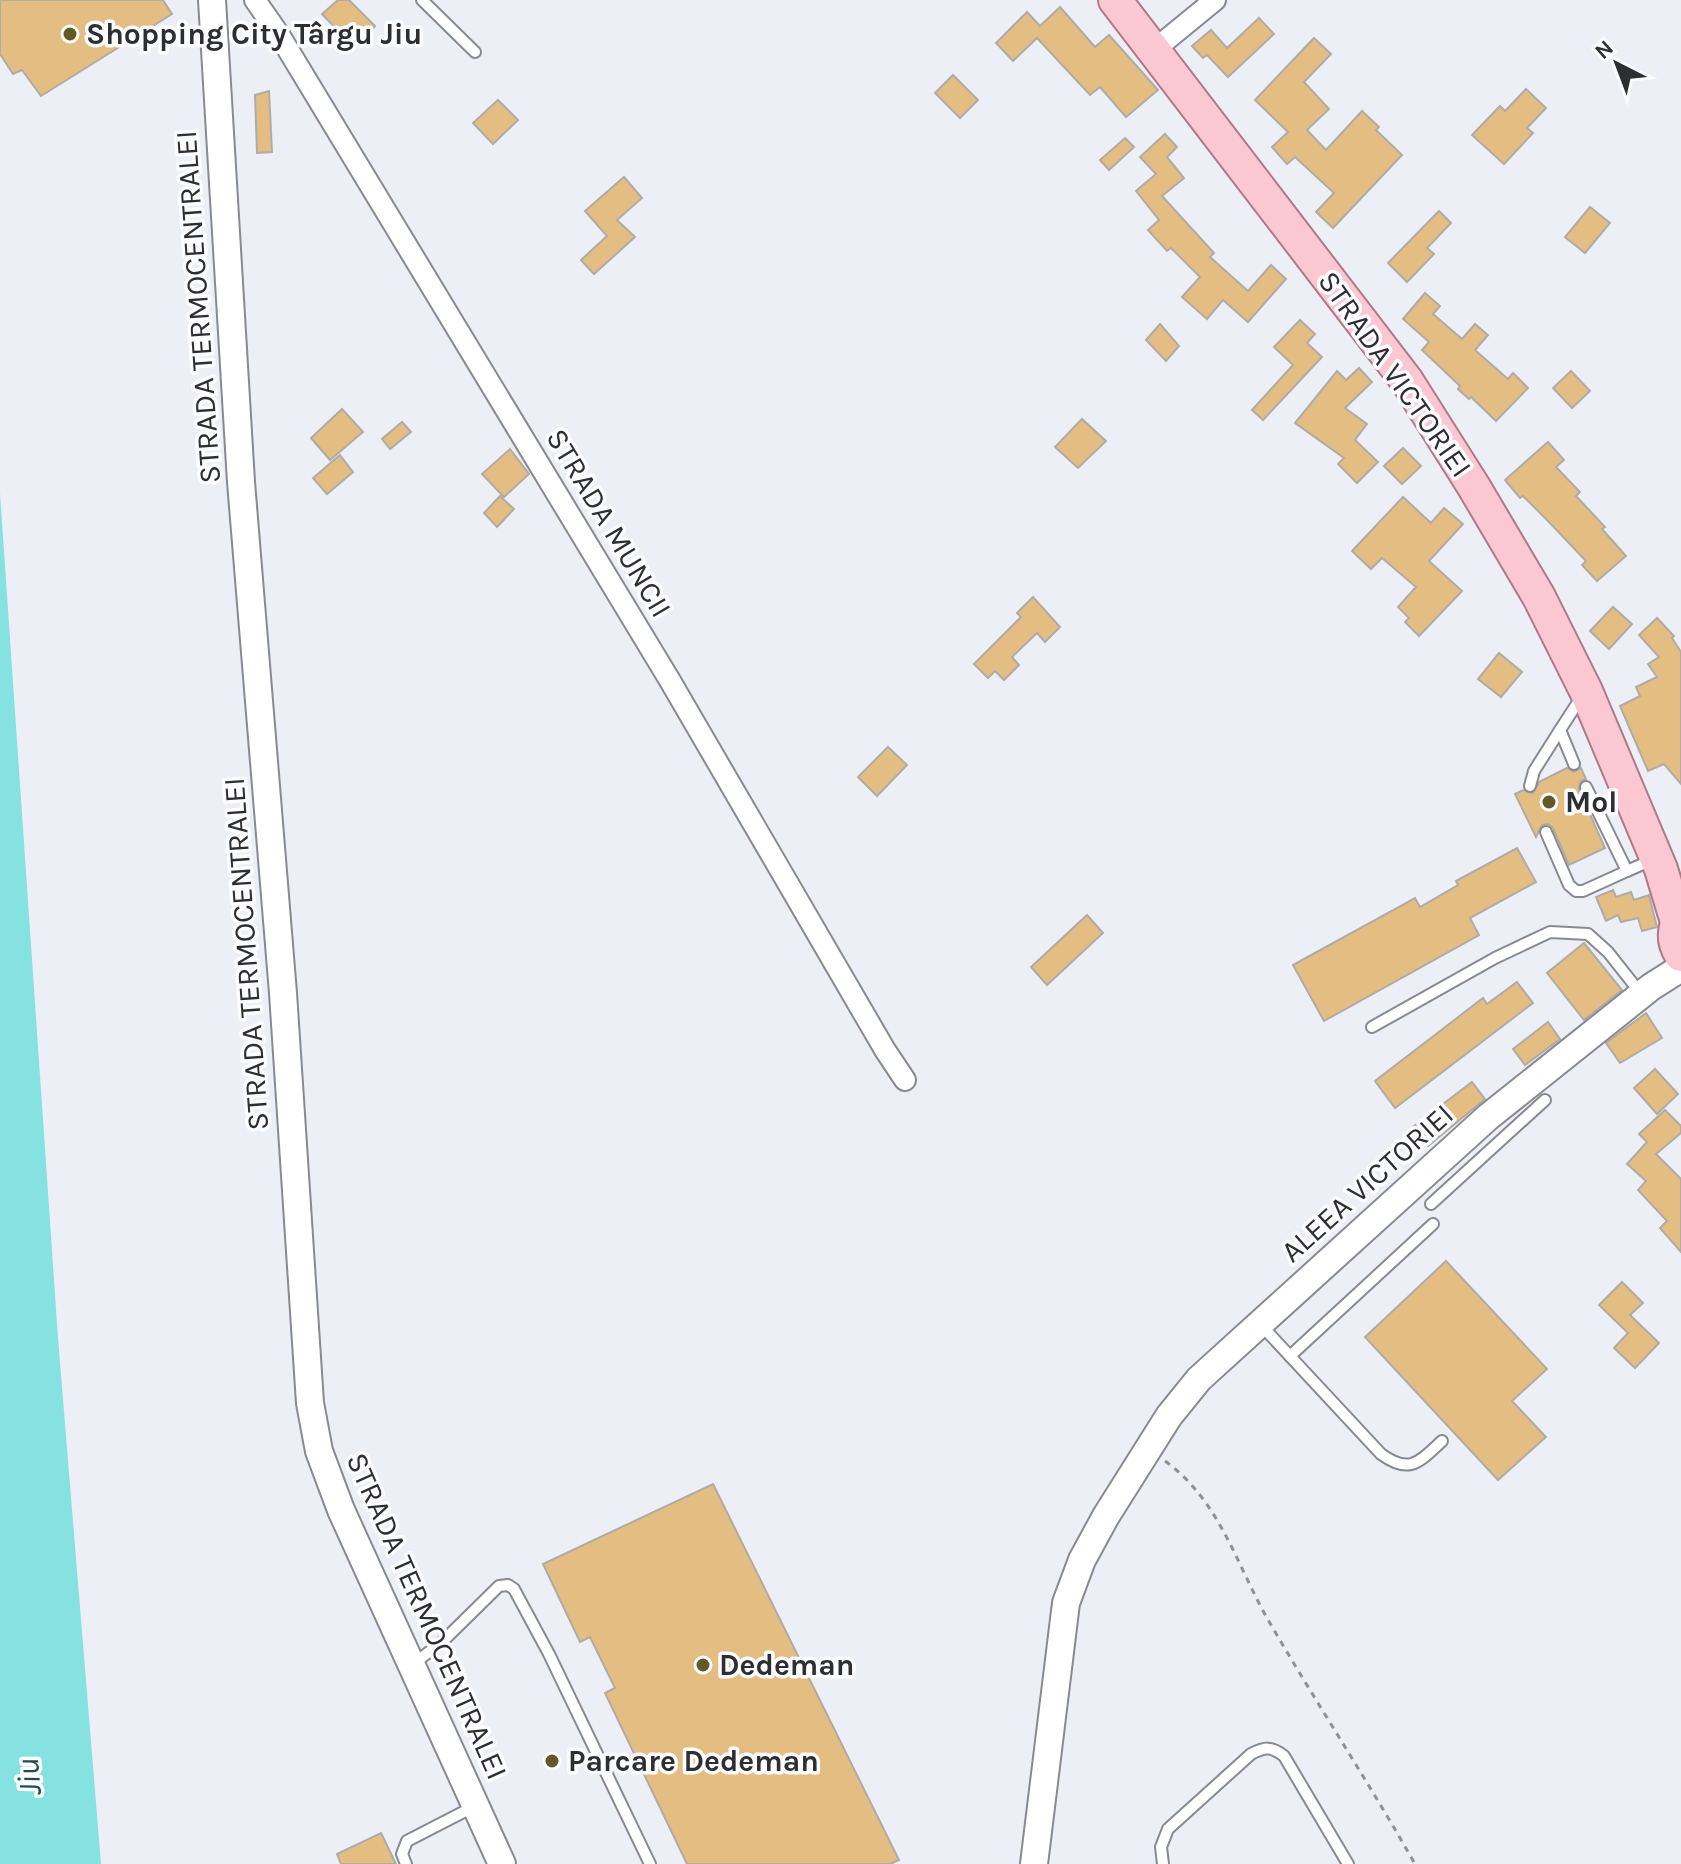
<svg xmlns="http://www.w3.org/2000/svg" width="1681" height="1864" font-family="Karla,sans-serif">
  <style>
    .water { fill: #86e1e1 }
    .building { fill: #e4bd83; stroke: #b0aba4; stroke-width: 2 }
    .lines { fill: none; stroke-linecap: round; stroke-linejoin: round }
    .service-casing { stroke: #888a91; stroke-width: 14 }
    .minor-casing { stroke: #888a91; stroke-width: 24 }
    .tertiary-casing { stroke: #888a91; stroke-width: 30 }
    .primary-casing { stroke: #b07986; stroke-width: 36 }
    .path { stroke: #8f9196; stroke-width: 3; stroke-dasharray: 6 6; stroke-linecap: butt }
    .service { stroke: #fff; stroke-width: 10 }
    .minor { stroke: #fff; stroke-width: 20 }
    .tertiary { stroke: #fff; stroke-width: 26 }
    .primary { stroke: #fac7d2; stroke-width: 32 }
    .poi-dot { fill: #625926; stroke: #fcfcfe; stroke-width: 3 }
    .labels { text-anchor: middle; dominant-baseline: central; stroke-width: 7; stroke-linejoin: round; paint-order: stroke }
    .poi-label { font-size: 30px; font-weight: bold; fill: #2d2e31; stroke: #fcfcfe; text-anchor: start }
    .street-label { font-size: 30px; fill: #2d2e31; stroke: #fcfcfe }
    .water-label { font-size: 32px; font-style: italic; fill: #234d4d; stroke: #fcfcfe }
  </style>
  <rect width="100%" height="100%" fill="#edeff7"/>
  <!-- water -->
  <polygon class="water" points="0,493 58,1338 101,1864 0,1864"/>
  <!-- building -->
  <g class="building">
    <polygon points="0,0 163,0 172,14 41,96 22,70 13,74 0,54"/>
    <polygon points="338,0 349,0 375,26 360,41 349,31 343,36 322,14"/>
    <polygon points="1060,7 1095,47 1109,35 1158,90 1126,117 1100,87 1090,95 1037,38 1013,61 996,43 1027,12 1040,26"/>
    <polygon points="1259,18 1274,34 1228,77 1207,55 1203,58 1192,46 1211,30 1227,48"/>
    <polygon points="1314,38 1331,54 1304,82 1329,109 1307,130 1326,150 1362,111 1379,127 1376,130 1402,155 1333,228 1316,212 1334,193 1295,157 1287,164 1272,147 1288,132 1255,100"/>
    <polygon points="953,75 978,100 960,118 935,93"/>
    <polygon points="1526,89 1546,108 1527,128 1533,133 1504,164 1472,135 1500,106 1505,111"/>
    <polygon points="269,91 272,152 257,153 255,95"/>
    <polygon points="498,100 518,120 493,144 473,123"/>
    <polygon points="1165,134 1177,147 1167,157 1184,178 1162,196 1214,253 1210,257 1248,291 1271,265 1286,279 1248,322 1223,300 1207,319 1182,297 1200,277 1171,248 1167,251 1148,230 1159,220 1136,191 1156,174 1140,157"/>
    <polygon points="1125,138 1134,147 1109,170 1100,160"/>
    <polygon points="624,177 642,198 617,220 635,237 594,274 581,260 607,236 585,211"/>
    <polygon points="1590,207 1610,223 1585,253 1565,237"/>
    <polygon points="1439,211 1451,223 1427,248 1434,254 1407,282 1388,263"/>
    <polygon points="1425,293 1440,306 1433,314 1462,339 1475,324 1488,335 1475,350 1508,379 1513,373 1528,388 1496,421 1471,397 1469,399 1458,389 1460,386 1422,350 1429,342 1403,319"/>
    <polygon points="1300,320 1315,334 1307,343 1322,357 1263,420 1252,410 1293,365 1274,347"/>
    <polygon points="1160,324 1179,346 1166,361 1146,340"/>
    <polygon points="1359,368 1372,382 1345,408 1367,424 1355,440 1378,462 1357,483 1338,464 1344,458 1295,423 1337,371 1346,380"/>
    <polygon points="1571,371 1590,391 1572,408 1553,388"/>
    <polygon points="342,409 363,432 330,460 311,438"/>
    <polygon points="1082,419 1106,441 1078,468 1055,447"/>
    <polygon points="402,422 411,432 390,449 382,439"/>
    <polygon points="1548,442 1564,460 1556,467 1580,492 1576,496 1605,527 1602,529 1626,556 1597,581 1582,565 1586,561 1549,522 1523,496 1520,498 1505,480"/>
    <polygon points="1403,448 1421,466 1402,484 1384,466"/>
    <polygon points="510,449 529,474 504,497 482,474"/>
    <polygon points="340,455 353,472 327,494 313,478"/>
    <polygon points="500,496 514,509 497,527 484,513"/>
    <polygon points="1403,497 1431,523 1444,508 1463,524 1429,561 1462,591 1419,636 1405,622 1409,618 1398,607 1416,587 1382,558 1371,569 1352,551"/>
    <polygon points="1033,597 1060,627 1045,642 1037,633 1012,657 1019,665 1004,680 995,671 988,678 974,664 1021,617 1017,613"/>
    <polygon points="1613,607 1632,624 1609,649 1590,631"/>
    <polygon points="1657,618 1674,636 1672,638 1681,652 1681,784 1664,764 1648,771 1620,706 1640,696 1636,687 1657,677 1648,664 1659,657 1639,635"/>
    <polygon points="1499,653 1522,672 1501,697 1478,679"/>
    <polygon points="888,747 907,765 877,796 858,777"/>
    <polygon points="1567,768 1574,772 1581,768 1586,779 1580,782 1579,790 1605,848 1569,865 1553,828 1548,824 1542,825 1536,837 1515,794 1523,790 1533,793 1539,782"/>
    <polygon points="1517,848 1536,882 1470,918 1479,935 1324,1021 1293,965 1415,898 1420,907 1458,885 1456,881"/>
    <polygon points="1613,890 1616,897 1631,892 1634,900 1649,895 1657,927 1642,931 1638,918 1621,922 1618,915 1606,921 1596,897"/>
    <polygon points="1087,915 1103,933 1047,985 1031,967"/>
    <polygon points="1584,943 1622,990 1584,1020 1547,973"/>
    <polygon points="1517,982 1533,1003 1395,1108 1375,1081 1483,998 1487,1004"/>
    <polygon points="1646,1013 1662,1038 1620,1063 1606,1043"/>
    <polygon points="1548,1022 1560,1039 1525,1065 1513,1049"/>
    <polygon points="1655,1069 1678,1094 1657,1114 1634,1088"/>
    <polygon points="1472,1082 1485,1099 1428,1146 1413,1127"/>
    <polygon points="1665,1110 1681,1126 1681,1133 1656,1154 1681,1179 1681,1252 1660,1228 1667,1221 1638,1190 1646,1181 1627,1164 1647,1142 1639,1134"/>
    <polygon points="1446,1261 1547,1369 1512,1401 1546,1437 1498,1480 1365,1337"/>
    <polygon points="1622,1282 1643,1303 1630,1315 1659,1343 1635,1368 1614,1348 1628,1333 1599,1305"/>
    <polygon points="713,1484 899,1860 890,1864 687,1864 605,1693 615,1688 590,1637 580,1642 543,1564"/>
    <polygon points="381,1833 396,1864 341,1864 337,1854"/>
  </g>
  <g class="lines">
    <!-- service casing -->
    <g class="service-casing">
      <g id="service">
        <polyline points="422,0 475,52"/>
        <polyline points="1574,764 1560,730 1582,696"/>
        <polyline points="1530,786 1534,771 1560,730"/>
        <polyline points="1586,787 1627,871 1652,860"/>
        <polyline points="1546,832 1569,885 1576,891 1583,891 1627,871"/>
        <polyline points="1372,1027 1495,958 1550,932 1588,934 1608,952 1642,995"/>
        <polyline points="1431,1204 1545,1100"/>
        <path d="M1261,1325l120,129c29,21 38,8 61,-13"/>
        <polyline points="1290,1356 1433,1224"/>
        <polyline points="413,1664 441,1643 499,1586 508,1585 514,1589 549,1654 650,1864"/>
        <polyline points="406,1864 402,1854 407,1841 475,1806"/>
        <path d="M1163,1864l-2,-17 7,-18 83,-75c14,-7 20,-8 33,2l64,108"/>
      </g>
    </g>
    <!-- minor casing -->
    <g class="minor-casing">
      <g id="minor">
        <polyline points="255,0 278,33 669,679 885,1050 905,1080"/>
        <polyline points="1154,50 1215,0"/>
      </g>
    </g>
    <!-- tertiary casing -->
    <g class="tertiary-casing">
      <g id="tertiary">
        <polyline points="212,0 241,482 283,993 310,1403 319,1451 341,1510 502,1864"/>
        <polyline points="1034,1864 1066,1603 1082,1560 1106,1516 1169,1416 1199,1379 1488,1117 1651,987 1681,968"/>
      </g>
    </g>
    <!-- primary casing -->
    <g class="primary-casing">
      <g id="primary">
        <polyline points="1115,0 1407,381 1474,487 1539,597 1586,691 1661,869 1677,922"/>
        <path d="M1681,916c-8,13 -8,26 0,39"/>
      </g>
    </g>
    <!-- path -->
    <path class="path" d="M1165,1461c54,39 71,102 102,157 48,83 101,163 148,246"/>
    <!-- service -->
    <use href="#service" class="service"/>
    <!-- minor -->
    <use href="#minor" class="minor"/>
    <!-- tertiary -->
    <use href="#tertiary" class="tertiary"/>
    <!-- primary -->
    <use href="#primary" class="primary"/>
  </g>
  <!-- markers -->
  <g class="poi-dot">
    <circle cx="70" cy="34" r="8"/>
    <circle cx="1549" cy="802" r="8"/>
    <circle cx="703" cy="1665" r="8"/>
    <circle cx="552" cy="1761" r="8"/>
  </g>
  <g class="labels">
    <!-- poi labels -->
    <g class="poi-label">
      <text x="86" y="34">Shopping City Târgu Jiu</text>
      <text x="1565" y="802">Mol</text>
      <text x="719" y="1665">Dedeman</text>
      <text x="568" y="1761">Parcare Dedeman</text>
    </g>
    <!-- street labels -->
    <g class="street-label">
      <text transform="translate(198 307) rotate(-94)">STRADA TERMOCENTRALEI</text>
      <text transform="translate(1395 374) rotate(55)">STRADA VICTORIEI</text>
      <text transform="translate(609 523) rotate(59)">STRADA MUNCII</text>
      <text transform="translate(246 954) rotate(-94)">STRADA TERMOCENTRALEI</text>
      <text transform="translate(1367 1183) rotate(-42)">ALEEA VICTORIEI</text>
      <text transform="translate(427 1616) rotate(66)">STRADA TERMOCENTRALEI</text>
    </g>
    <!-- water labels -->
    <g class="water-label">
      <text transform="translate(29 1777) rotate(-95)">Jiu</text>
    </g>
  </g>
  <!-- north arrow -->
  <g transform="translate(1617 64) rotate(318)" stroke="#fcfcfe" stroke-width="6" paint-order="stroke">
  <path d="M0-6L14 30L0 20L-14 30Z" fill="#2d2e31"/>
  <text y="-12" font-size="22" font-weight="bold" text-anchor="middle" fill="#2d2e31">N</text>
  </g>
</svg>
